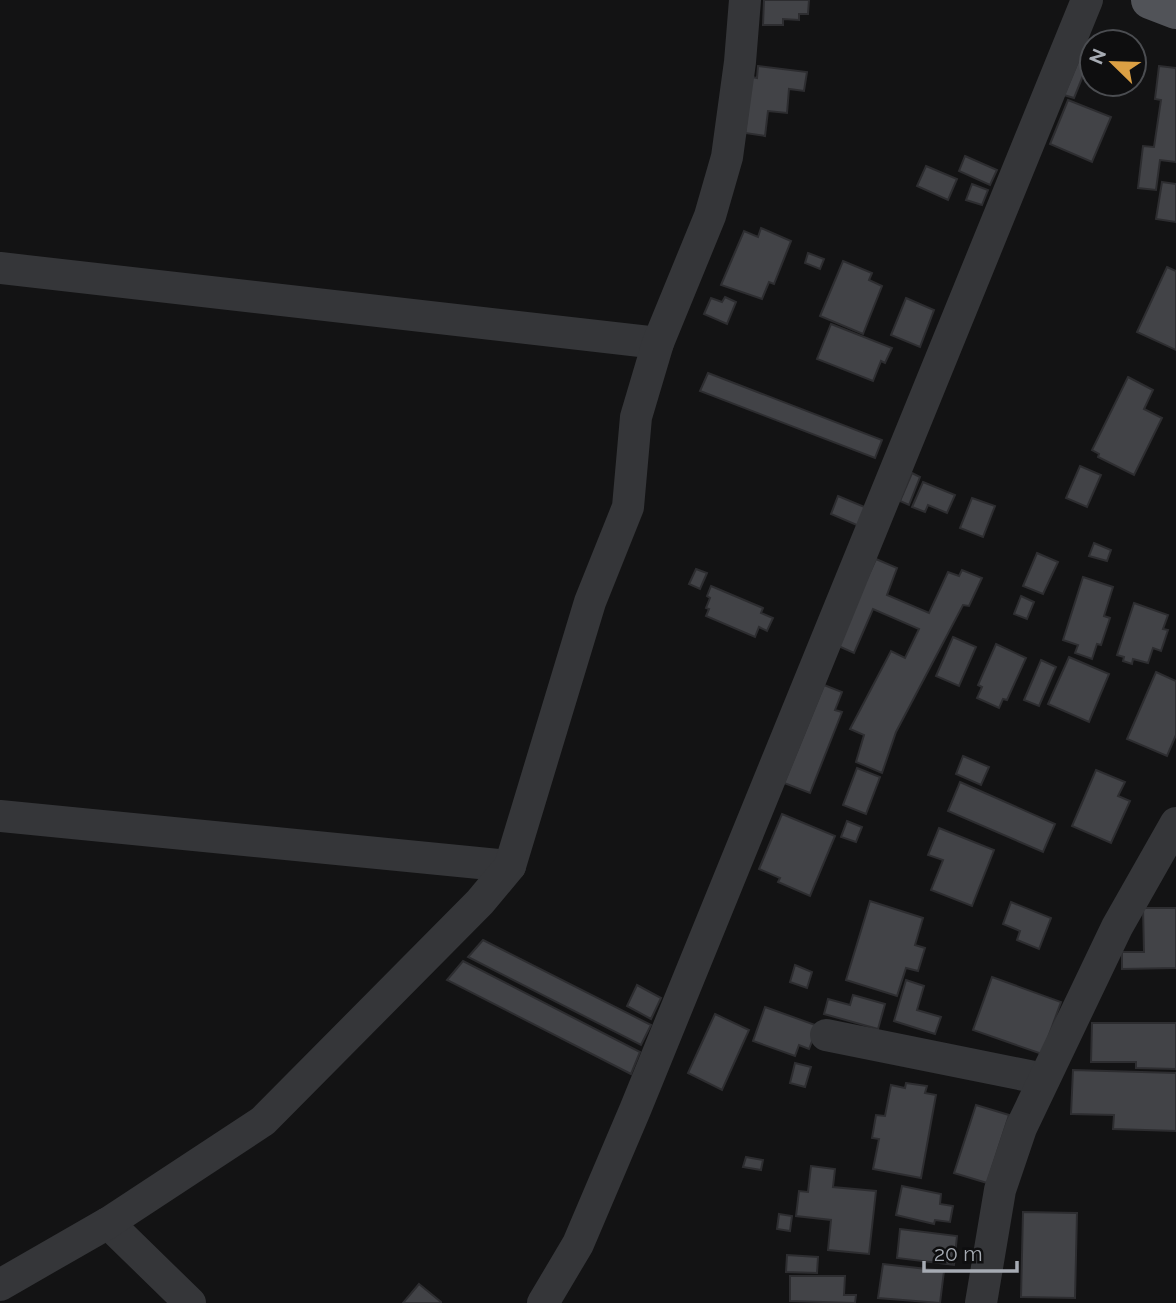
<svg xmlns="http://www.w3.org/2000/svg" width="1176" height="1303" font-family="Raleway,sans-serif">
  <style>
    .building { fill: #424347; stroke: #2d2d30; stroke-width: 2 }
    .lines { fill: none; stroke-linecap: round; stroke-linejoin: round }
    .minor { stroke: #353639; stroke-width: 32 }
    .major { stroke: #515358; stroke-width: 38 }
  </style>
  <rect width="100%" height="100%" fill="#131314"/>
  <!-- building -->
  <g class="building">
    <polygon points="764,0 809,0 808,14 799,14 799,20 783,19 783,25 763,25"/>
    <polygon points="1082,52 1091,56 1074,98 1064,95"/>
    <polygon points="758,66 807,72 804,91 789,89 787,113 768,111 765,136 745,133 752,77 757,78"/>
    <polygon points="1159,66 1176,68 1176,162 1160,160 1156,190 1138,188 1143,146 1154,147 1161,100 1155,99"/>
    <polygon points="1068,100 1111,117 1092,162 1050,144"/>
    <polygon points="965,156 997,170 990,185 959,171"/>
    <polygon points="926,166 957,179 948,200 917,186"/>
    <polygon points="1162,182 1176,184 1176,222 1156,219"/>
    <polygon points="972,184 988,190 982,205 966,200"/>
    <polygon points="761,228 791,241 774,284 769,282 762,299 721,285 744,231 758,237"/>
    <polygon points="808,253 824,259 820,269 805,263"/>
    <polygon points="843,261 872,273 869,280 882,286 863,334 820,316"/>
    <polygon points="1167,267 1176,271 1176,350 1137,332"/>
    <polygon points="725,297 736,302 727,324 704,314 711,298 722,302"/>
    <polygon points="906,298 934,310 920,347 891,335"/>
    <polygon points="831,324 892,348 885,363 881,361 873,381 817,359"/>
    <polygon points="708,373 882,440 875,458 700,391"/>
    <polygon points="1128,377 1153,390 1144,409 1162,418 1134,475 1098,457 1099,454 1092,450"/>
    <polygon points="1080,466 1101,475 1087,507 1066,498"/>
    <polygon points="912,473 920,477 909,505 900,501"/>
    <polygon points="923,482 955,495 947,513 928,505 925,512 912,507"/>
    <polygon points="838,496 867,508 859,526 831,514"/>
    <polygon points="972,498 995,506 983,537 960,528"/>
    <polygon points="1094,543 1111,550 1107,561 1089,556"/>
    <polygon points="1037,553 1058,562 1043,594 1023,586"/>
    <polygon points="876,559 897,568 887,595 929,613 948,572 959,576 962,570 982,578 969,606 963,605 896,732 882,773 856,762 864,735 850,729 891,651 905,658 919,629 873,609 854,653 836,645"/>
    <polygon points="696,569 707,573 700,589 689,584"/>
    <polygon points="1083,577 1113,587 1104,616 1110,618 1101,645 1097,644 1092,659 1075,653 1078,645 1063,640"/>
    <polygon points="711,586 763,608 761,613 773,618 767,631 759,627 755,637 706,616 709,609 706,608 710,598 707,596"/>
    <polygon points="1021,596 1034,602 1027,619 1014,614"/>
    <polygon points="1134,603 1168,615 1163,629 1168,630 1161,651 1153,648 1148,663 1133,659 1132,664 1123,661 1124,657 1117,655"/>
    <polygon points="953,637 976,647 959,686 936,676"/>
    <polygon points="996,644 1026,658 1007,700 1003,699 999,708 977,698 982,687 978,685"/>
    <polygon points="1069,657 1109,674 1089,722 1048,704"/>
    <polygon points="1041,660 1056,667 1039,706 1024,700"/>
    <polygon points="1156,672 1176,681 1176,735 1167,756 1127,739"/>
    <polygon points="824,685 842,692 835,710 842,712 810,793 784,783"/>
    <polygon points="963,756 989,767 981,785 956,774"/>
    <polygon points="857,768 880,777 866,814 843,805"/>
    <polygon points="1096,770 1125,782 1118,796 1130,801 1111,843 1072,826"/>
    <polygon points="960,782 1055,824 1043,852 948,811"/>
    <polygon points="782,814 835,836 810,896 778,882 780,878 759,869"/>
    <polygon points="847,821 862,827 856,842 841,837"/>
    <polygon points="939,828 994,850 972,906 931,890 943,860 928,855"/>
    <polygon points="870,901 923,918 915,945 925,948 918,971 906,968 897,996 846,980"/>
    <polygon points="1011,902 1051,918 1039,949 1017,940 1020,931 1003,924"/>
    <polygon points="1143,908 1176,908 1176,968 1122,969 1122,952 1144,952"/>
    <polygon points="483,940 651,1025 641,1045 468,957"/>
    <polygon points="463,961 640,1052 631,1074 447,980"/>
    <polygon points="795,965 812,972 807,988 790,982"/>
    <polygon points="992,977 1061,1002 1042,1054 973,1030"/>
    <polygon points="906,980 924,986 917,1010 941,1017 935,1034 894,1021"/>
    <polygon points="637,985 661,998 651,1019 627,1006"/>
    <polygon points="853,995 885,1004 878,1029 824,1014 828,999 850,1005"/>
    <polygon points="765,1007 818,1026 809,1049 799,1045 795,1056 753,1041"/>
    <polygon points="715,1014 749,1030 722,1090 688,1073"/>
    <polygon points="1092,1023 1176,1023 1176,1069 1136,1068 1136,1062 1091,1062"/>
    <polygon points="795,1063 811,1067 805,1087 790,1083"/>
    <polygon points="1073,1070 1176,1073 1176,1131 1113,1129 1114,1115 1071,1114"/>
    <polygon points="906,1083 927,1086 925,1093 936,1095 921,1178 873,1169 879,1139 872,1138 876,1115 885,1116 891,1085 905,1088"/>
    <polygon points="976,1105 1009,1115 987,1183 954,1173"/>
    <polygon points="746,1157 763,1160 761,1170 743,1167"/>
    <polygon points="811,1166 835,1169 833,1187 876,1191 869,1254 828,1250 831,1220 796,1216 799,1191 808,1192"/>
    <polygon points="902,1186 941,1194 940,1204 953,1206 950,1222 935,1220 934,1224 896,1215"/>
    <polygon points="1023,1212 1077,1213 1075,1298 1021,1297"/>
    <polygon points="779,1214 792,1216 790,1231 777,1229"/>
    <polygon points="900,1229 957,1236 954,1265 897,1258"/>
    <polygon points="787,1255 818,1257 817,1273 786,1272"/>
    <polygon points="883,1264 944,1271 940,1303 878,1298"/>
    <polygon points="790,1276 845,1276 844,1295 856,1295 855,1303 790,1301"/>
    <polygon points="419,1284 441,1302 441,1303 403,1303"/>
  </g>
  <g class="lines">
    <!-- minor -->
    <g class="minor">
      <polyline points="0,268 658,343"/>
      <polyline points="0,816 510,866"/>
      <polyline points="826,1035 1044,1079"/>
      <polyline points="108,1223 190,1303"/>
      <polyline points="0,1285 108,1223 263,1121 480,902 510,866 590,602 628,507 636,417 658,343 710,216 727,157 740,62 745,0"/>
      <polyline points="543,1303 578,1244 635,1110 1087,0"/>
      <polyline points="981,1303 1000,1190 1021,1128 1117,927 1176,823"/>
    </g>
    <!-- major -->
    <polyline class="major" points="1150,0 1176,10"/>
  </g>
  <!-- north arrow -->
  <g transform="translate(1113 63) rotate(293)"><circle r="33" fill="#0e0e0f" stroke="#4b4d51" stroke-width="2"/>
  <path d="M0-5L12 26L0 18L-12 26Z" fill="#dca044"/>
  <text y="-10" font-size="19" font-weight="bold" text-anchor="middle" fill="#a6abb3">N</text>
  </g>
  <!-- scale -->
  <path d="M924 1261v10h93v-10" fill="none" stroke="#a6abb3" stroke-width="3.5"/>
  <text x="934" y="1261" font-size="21" fill="#a6abb3" stroke="#0e0e0f" stroke-width="5" paint-order="stroke">20 m</text>
</svg>
